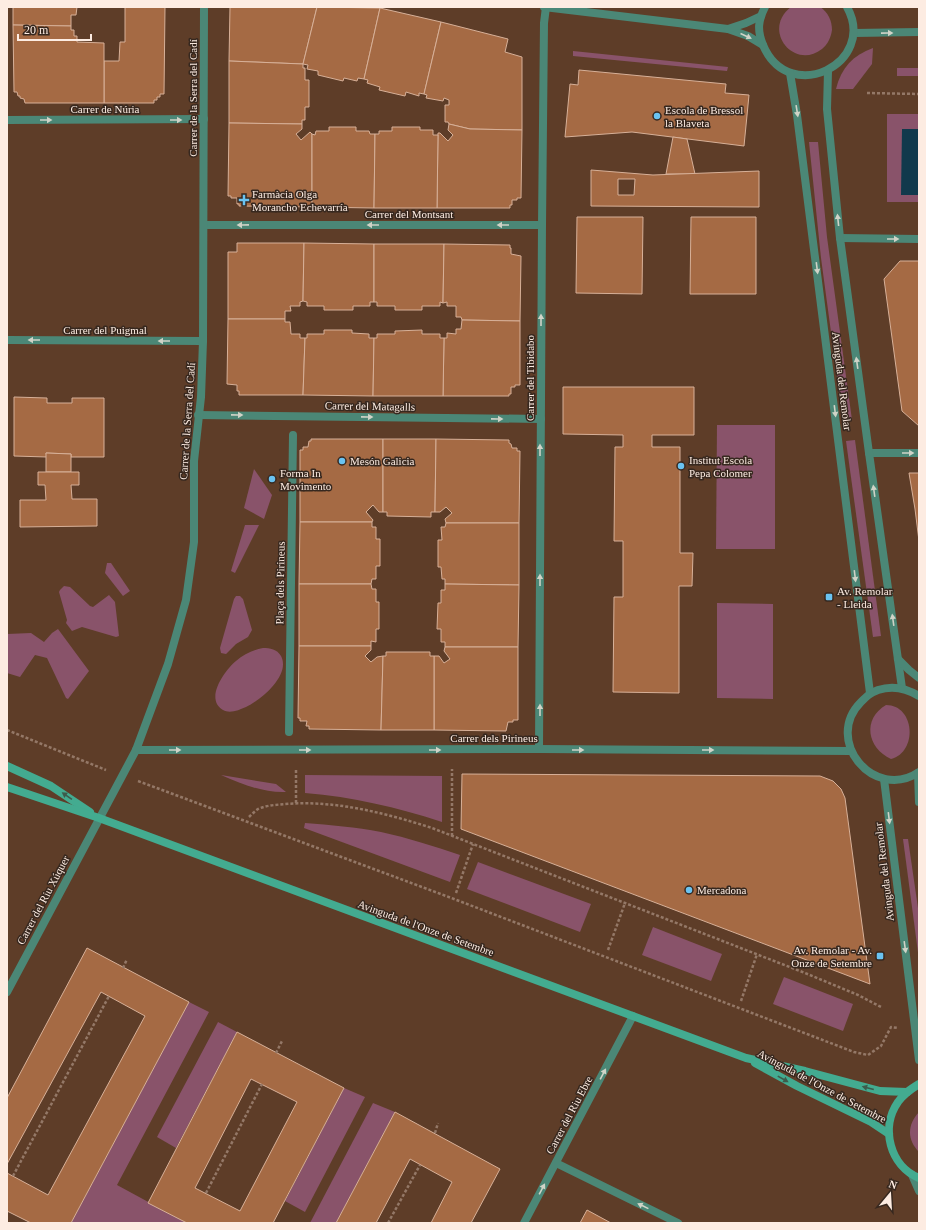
<svg xmlns="http://www.w3.org/2000/svg" width="926" height="1230" font-family="'Times New Roman',serif">
  <style>
    .green { fill: #89536a }
    .water { fill: #11394c }
    .building { fill: #a56a44; stroke: #d7b098; fill-rule: evenodd }
    .lines { fill: none; stroke-linecap: round; stroke-linejoin: round }
    .path { stroke: #947867; stroke-width: 2.5; stroke-dasharray: 3 2; stroke-linecap: butt }
    .pedestrian { stroke: #4b8776; stroke-width: 8 }
    .minor { stroke: #4b8776; stroke-width: 8 }
    .tertiary { stroke: #4b8776; stroke-width: 8 }
    .secondary { stroke: #43ab90; stroke-width: 8 }
    .oneway { fill: #d0d3c7 }
    .oneway2 { fill: #3c5c4c }
    .poi-dot { fill: #6ac3f1; stroke: #37281f; stroke-width: 1.5 }
    .labels { text-anchor: middle; dominant-baseline: central; stroke-width: 3; stroke-linejoin: round; paint-order: stroke }
    .street-label { font-size: 11px; fill: #fdece2; stroke: #37281f }
    .poi-label { font-size: 11px; fill: #fdece2; stroke: #37281f; text-anchor: start }
  </style>
  <rect width="100%" height="100%" fill="#5e3d28"/>
  <!-- green -->
  <g class="green">
    <path d="M791,7h29c8,5 12,14 12,23 -1,7 -4,14 -10,19 -28,22 -61,-19 -31,-42z"/>
    <path d="M873,48l-1,16 -19,25h-17c5,-21 17,-34 37,-41z"/>
    <polygon points="573,51 728,67 727,71 573,56"/>
    <rect x="897" y="68" width="22" height="8"/>
    <rect x="887" y="114" width="32" height="88"/>
    <polygon points="809,142 818,142 827,237 852,420 843,421 821,258"/>
    <polygon points="717,425 775,425 775,549 716,549"/>
    <polygon points="855,440 881,636 873,637 846,441"/>
    <polygon points="254,469 272,495 264,519 244,508"/>
    <polygon points="245,525 259,525 235,573 231,571"/>
    <polygon points="107,563 111,563 130,591 123,596 105,573"/>
    <polygon points="64,586 70,587 90,606 93,607 109,595 115,602 119,636 116,637 82,627 72,631 66,623 67,620 59,592 60,590"/>
    <polygon points="236,596 240,596 243,599 252,630 248,637 236,644 226,654 221,653 220,648 234,599"/>
    <polygon points="717,603 773,604 773,699 717,698"/>
    <polygon points="58,629 89,671 68,699 66,698 47,658 35,655 20,677 7,673 7,634 31,633 44,642 52,633"/>
    <path d="M263,648c7,0 14,1 18,8 10,19 -20,44 -35,51 -7,3 -16,7 -23,3 -19,-11 2,-40 13,-49 8,-7 17,-11 27,-13z"/>
    <path d="M886,705c29,0 32,47 5,54 -24,-11 -29,-40 -5,-54z"/>
    <path d="M221,775l55,9 10,8c-23,1 -44,-8 -65,-17z"/>
    <path d="M305,775l137,1v46c-46,-15 -89,-25 -137,-29z"/>
    <path d="M305,823c25,2 51,4 76,9 27,6 53,14 79,23l-10,27 -146,-54z"/>
    <polygon points="903,839 908,839 919,915 919,960"/>
    <polygon points="478,862 591,904 580,932 467,889"/>
    <polygon points="653,927 722,954 711,981 642,955"/>
    <polygon points="784,977 853,1004 843,1031 773,1004"/>
    <polygon points="189,1002 209,1012 117,1185 187,1223 71,1223"/>
    <polygon points="218,1022 237,1032 176,1148 157,1137"/>
    <polygon points="344,1088 365,1097 305,1212 285,1201"/>
    <polygon points="373,1103 395,1112 336,1223 310,1223"/>
    <path d="M919,1112v40c-12,-12 -12,-27 0,-40z"/>
  </g>
  <!-- water -->
  <polygon class="water" points="902,129 919,129 919,195 901,195"/>
  <!-- building -->
  <g class="building">
    <polygon points="13,7 77,7 76,15 71,15 71,26 13,25"/>
    <polygon points="125,7 165,7 164,94 160,94 160,97 157,97 157,100 154,100 154,103 104,103 104,61 119,61 120,42 125,42"/>
    <polygon points="230,7 317,7 303,64 229,61"/>
    <polygon points="317,7 380,8 364,79 358,78 357,81 344,78 343,81 318,75 318,71 307,69 308,65 303,64"/>
    <polygon points="380,8 441,22 424,94 419,93 419,96 406,92 405,96 379,90 380,87 367,83 368,80 364,79"/>
    <polygon points="441,22 508,39 505,52 522,57 522,130 470,129 449,124 448,122 445,122 445,105 449,105 449,100 444,98 443,101 426,98 427,95 424,94"/>
    <polygon points="13,25 71,26 71,30 74,30 74,36 77,36 77,42 104,43 104,103 25,103 24,99 20,98 20,96 18,96 17,92 14,92"/>
    <polygon points="229,61 303,64 303,68 305,68 305,80 309,80 309,107 305,107 305,120 302,120 302,124 229,123"/>
    <polygon points="579,70 726,84 725,93 749,95 744,146 632,132 565,137 570,84 578,85"/>
    <polygon points="229,123 302,124 302,129 296,134 301,140 310,132 312,134 312,207 239,206 239,204 237,204 237,198 231,198 231,196 228,196"/>
    <polygon points="449,124 470,129 522,130 521,198 517,198 517,200 512,200 512,205 510,205 510,208 437,208 438,133 440,133 448,141 453,135 448,130"/>
    <polygon points="329,127 356,127 356,131 369,131 370,134 375,134 374,208 312,207 312,134 315,135 316,131 329,131"/>
    <polygon points="392,127 420,127 420,130 433,130 433,135 438,135 437,208 374,208 375,134 379,134 379,131 392,131"/>
    <polygon points="673,137 687,139 695,174 666,174"/>
    <path d="M591,170l62,5 106,-4v36l-168,-1zM618,179h17l-1,16h-16z"/>
    <polygon points="577,217 643,217 642,294 576,293"/>
    <polygon points="691,217 756,217 756,294 690,294"/>
    <polygon points="237,243 304,243 303,301 300,302 300,306 290,306 291,311 285,311 285,319 228,319 228,252 237,252"/>
    <polygon points="304,243 374,244 374,302 370,302 370,306 353,306 353,310 324,310 324,306 307,306 307,302 303,301"/>
    <polygon points="374,244 444,244 443,303 440,302 440,306 422,306 422,310 395,310 395,306 377,306 377,302 374,302"/>
    <polygon points="444,244 510,245 510,248 511,248 511,254 521,256 520,321 462,320 461,317 456,317 456,306 447,306 447,302 443,303"/>
    <polygon points="900,261 919,261 919,426 902,411 884,279"/>
    <polygon points="228,319 285,319 285,322 290,322 291,334 300,334 300,338 305,338 303,395 239,395 239,391 237,391 237,385 227,384"/>
    <polygon points="462,320 520,321 520,385 515,385 515,387 511,387 511,394 509,394 509,396 443,396 444,338 447,338 447,333 456,334 456,329 461,329"/>
    <polygon points="324,330 352,330 352,333 369,334 369,338 374,338 373,396 303,395 305,338 307,338 307,334 324,334"/>
    <polygon points="422,330 422,334 440,334 440,338 444,338 443,396 373,396 374,338 377,338 377,334 395,334 395,331"/>
    <polygon points="563,387 694,387 694,435 652,435 652,447 680,447 680,553 693,553 692,586 679,586 679,693 613,692 614,597 623,597 623,541 614,541 615,447 623,447 623,435 563,434"/>
    <polygon points="14,397 47,398 47,403 72,403 72,398 104,398 104,457 71,457 71,454 46,453 47,457 14,456"/>
    <polygon points="311,439 383,439 383,512 379,512 373,505 366,512 373,520 372,522 300,522 300,450 303,450 303,447 308,447 309,441 311,441"/>
    <polygon points="383,439 436,439 435,512 431,512 431,517 387,516 387,512 383,512"/>
    <polygon points="436,439 509,440 509,443 511,444 512,448 517,448 517,451 520,451 519,523 446,523 445,519 452,513 446,507 440,512 435,512"/>
    <polygon points="46,453 71,454 71,472 46,472"/>
    <polygon points="38,472 79,472 79,485 71,485 72,499 97,499 97,526 20,527 20,500 46,500 45,485 38,485"/>
    <polygon points="909,473 919,473 919,541 915,509"/>
    <polygon points="300,522 372,522 372,527 376,527 376,539 380,539 380,566 376,566 376,579 372,579 371,584 299,584"/>
    <polygon points="446,523 519,523 519,585 445,584 445,579 442,579 441,567 438,567 438,540 442,540 441,527 445,527"/>
    <polygon points="299,584 371,584 372,589 376,589 376,602 379,602 379,629 376,629 376,642 371,641 371,646 299,646"/>
    <polygon points="445,584 519,585 518,647 445,647 445,642 441,642 441,629 437,629 438,603 441,603 441,590 445,590"/>
    <polygon points="299,646 371,646 371,650 365,656 371,662 377,657 383,656 381,730 309,729 309,726 306,726 307,721 300,721 300,718 298,718"/>
    <polygon points="445,647 518,647 518,720 513,720 513,722 508,722 506,731 434,730 434,656 439,656 444,663 450,659 444,651"/>
    <polygon points="386,652 430,652 430,656 434,656 434,730 381,730 383,656 386,656"/>
    <polygon points="462,774 820,776 833,781 841,789 845,798 870,984 461,829"/>
    <polygon points="87,948 189,1002 71,1223 31,1223 7,1211 7,1173 48,1195 145,1016 101,992 7,1164 7,1098"/>
    <path d="M237,1032l107,56 -71,135h-86l-39,-20zM251,1079l46,23 -57,109 -45,-23z"/>
    <polygon points="395,1112 500,1169 471,1223 431,1223 452,1182 410,1159 376,1223 336,1223"/>
    <polygon points="587,1210 611,1223 580,1223"/>
  </g>
  <g class="lines">
    <!-- path -->
    <g class="path">
      <polyline points="867,93 919,94"/>
      <polyline points="7,730 106,770"/>
      <polyline points="138,781 454,899 854,1052 868,1055 881,1046 891,1027 898,1028"/>
      <polyline points="296,803 296,769"/>
      <path d="M249,817c3,-3 6,-6 9,-8 9,-4 18,-4 27,-5 51,-4 100,9 147,24l373,145 53,22 23,12"/>
      <polyline points="452,836 452,769"/>
      <polyline points="456,893 473,844"/>
      <polyline points="608,950 625,903"/>
      <polyline points="123,968 127,959"/>
      <polyline points="741,1001 757,954"/>
      <polyline points="276,1053 282,1041"/>
      <polyline points="435,1133 438,1123"/>
      <polyline points="13,1176 109,996"/>
      <polyline points="206,1193 262,1084"/>
      <polyline points="388,1223 420,1165"/>
    </g>
    <!-- pedestrian -->
    <polyline class="pedestrian" points="289,732 293,435"/>
    <!-- minor -->
    <g class="minor">
      <polyline points="544,7 728,29 748,36 763,45"/>
      <polyline points="728,29 746,23 761,16"/>
      <polyline points="854,33 919,32"/>
      <polyline points="7,120 204,119"/>
      <polyline points="204,225 542,225"/>
      <polyline points="840,238 919,239"/>
      <polyline points="7,340 203,341"/>
      <polyline points="198,415 541,419"/>
      <polyline points="869,453 919,453"/>
      <polyline points="539,749 542,225 544,23 546,7"/>
      <polyline points="136,750 539,749 851,751"/>
      <polyline points="7,992 136,750 168,664 186,600 194,542 194,461 201,397 203,341 204,7"/>
      <polyline points="556,1163 678,1223"/>
      <polyline points="524,1223 633,1016"/>
    </g>
    <!-- tertiary -->
    <g class="tertiary">
      <path d="M765,7c-7,14 -8,23 -2,38 26,62 115,18 84,-38"/>
      <polyline points="828,71 827,109 840,238 869,453 902,688"/>
      <polyline points="790,73 797,115 870,693"/>
      <polyline points="898,659 909,670 919,678"/>
      <path d="M919,696c-13,-8 -26,-11 -41,-6 -8,3 -11,6 -17,12 -38,38 13,100 58,70"/>
      <polyline points="918,773 919,802"/>
      <polyline points="884,779 919,1060"/>
      <polyline points="912,1175 919,1191"/>
    </g>
    <!-- secondary -->
    <g class="secondary">
      <polyline points="7,766 51,786 90,812"/>
      <polyline points="7,787 99,818 746,1058 805,1071 880,1091 907,1092"/>
      <polyline points="755,1063 797,1086 871,1122 889,1134"/>
      <path d="M919,1084c-8,5 -16,10 -21,18 -18,26 -8,64 21,76"/>
    </g>
  </g>
  <!-- one-way arrows -->
  <defs><path id="oneway-solid" d="M-6-.8H1V-3.2L6.5 0L1 3.2V.8H-6Z"/></defs>
  <g class="oneway">
    <use href="#oneway-solid" transform="translate(887 33) rotate(-1)"/>
    <use href="#oneway-solid" transform="translate(746 36) rotate(24)"/>
    <use href="#oneway-solid" transform="translate(797 111) rotate(81)"/>
    <use href="#oneway-solid" transform="translate(46 120)"/>
    <use href="#oneway-solid" transform="translate(176 120)"/>
    <use href="#oneway-solid" transform="translate(838 220) rotate(-96)"/>
    <use href="#oneway-solid" transform="translate(243 225) rotate(179)"/>
    <use href="#oneway-solid" transform="translate(373 225) rotate(-180)"/>
    <use href="#oneway-solid" transform="translate(503 225) rotate(-180)"/>
    <use href="#oneway-solid" transform="translate(893 239)"/>
    <use href="#oneway-solid" transform="translate(817 268) rotate(83)"/>
    <use href="#oneway-solid" transform="translate(541 320) rotate(-90)"/>
    <use href="#oneway-solid" transform="translate(34 340) rotate(-180)"/>
    <use href="#oneway-solid" transform="translate(164 341) rotate(180)"/>
    <use href="#oneway-solid" transform="translate(857 363) rotate(-98)"/>
    <use href="#oneway-solid" transform="translate(835 411) rotate(83)"/>
    <use href="#oneway-solid" transform="translate(237 415) rotate(1)"/>
    <use href="#oneway-solid" transform="translate(367 417) rotate(1)"/>
    <use href="#oneway-solid" transform="translate(497 419) rotate(1)"/>
    <use href="#oneway-solid" transform="translate(540 450) rotate(-90)"/>
    <use href="#oneway-solid" transform="translate(908 453)"/>
    <use href="#oneway-solid" transform="translate(874 491) rotate(-98)"/>
    <use href="#oneway-solid" transform="translate(855 576) rotate(83)"/>
    <use href="#oneway-solid" transform="translate(540 580) rotate(-90)"/>
    <use href="#oneway-solid" transform="translate(893 620) rotate(-98)"/>
    <use href="#oneway-solid" transform="translate(540 710) rotate(-90)"/>
    <use href="#oneway-solid" transform="translate(175 750)"/>
    <use href="#oneway-solid" transform="translate(305 750)"/>
    <use href="#oneway-solid" transform="translate(435 750)"/>
    <use href="#oneway-solid" transform="translate(578 750)"/>
    <use href="#oneway-solid" transform="translate(708 750)"/>
    <use href="#oneway-solid" transform="translate(889 818) rotate(83)"/>
    <use href="#oneway-solid" transform="translate(905 947) rotate(82)"/>
    <use href="#oneway-solid" transform="translate(603 1074) rotate(-62)"/>
    <use href="#oneway-solid" transform="translate(542 1189) rotate(-62)"/>
    <use href="#oneway-solid" transform="translate(643 1206) rotate(-154)"/>
  </g>
  <g class="oneway2">
    <use href="#oneway-solid" transform="translate(67 796) rotate(-145)"/>
    <use href="#oneway-solid" transform="translate(783 1079) rotate(29)"/>
    <use href="#oneway-solid" transform="translate(868 1088) rotate(-165)"/>
  </g>
  <!-- markers -->
  <g class="poi-dot">
    <circle cx="657" cy="116" r="4"/>
    <path d="M242 194h4v4h4v4h-4v4h-4v-4h-4v-4h4z"/>
    <circle cx="342" cy="461" r="4"/>
    <circle cx="681" cy="466" r="4"/>
    <circle cx="272" cy="479" r="4"/>
    <rect x="825" y="593" width="8" height="8" rx="2"/>
    <circle cx="689" cy="890" r="4"/>
    <rect x="876" y="952" width="8" height="8" rx="2"/>
  </g>
  <g class="labels">
    <!-- street labels -->
    <g class="street-label">
      <text transform="translate(193 98) rotate(-90)">Carrer de la Serra del Cadí</text>
      <text x="105" y="109">Carrer de Núria</text>
      <text x="409" y="214">Carrer del Montsant</text>
      <text x="105" y="330">Carrer del Puigmal</text>
      <text transform="translate(530 378) rotate(-90)">Carrer del Tibidabo</text>
      <text transform="translate(842 381) rotate(83)">Avinguda del Remolar</text>
      <text transform="translate(370 406) rotate(1)">Carrer del Matagalls</text>
      <text transform="translate(187 421) rotate(-86)">Carrer de la Serra del Cadí</text>
      <text transform="translate(280 583) rotate(-89)">Plaça dels Pirineus</text>
      <text x="494" y="738">Carrer dels Pirineus</text>
      <text transform="translate(884 872) rotate(-97)">Avinguda del Remolar</text>
      <text transform="translate(43 900) rotate(-62)">Carrer del Riu Xúquer</text>
      <text transform="translate(426 928) rotate(20)">Avinguda de l'Onze de Setembre</text>
      <text transform="translate(822 1086) rotate(28)">Avinguda de l'Onze de Setembre</text>
      <text transform="translate(569 1115) rotate(-62)">Carrer del Riu Ebre</text>
    </g>
    <!-- poi labels -->
    <g class="poi-label">
      <text x="665" y="110">Escola de Bressol<tspan x="665" dy="13">la Blaveta</tspan></text>
      <text x="252" y="194">Farmàcia Olga<tspan x="252" dy="13">Morancho Echevarría</tspan></text>
      <text x="689" y="460">Institut Escola<tspan x="689" dy="13">Pepa Colomer</tspan></text>
      <text x="350" y="461">Mesón Galicia</text>
      <text x="280" y="473">Forma In<tspan x="280" dy="13">Movimento</tspan></text>
      <text x="837" y="591">Av. Remolar<tspan x="837" dy="13">- Lleida</tspan></text>
      <text x="697" y="890">Mercadona</text>
      <text x="872" y="950" text-anchor="end">Av. Remolar - Av.<tspan x="872" dy="13">Onze de Setembre</tspan></text>
    </g>
  </g>
  <!-- border -->
  <rect width="926" height="1230" fill="none" stroke="#fdece2" stroke-width="16"/>
  <!-- north arrow -->
  <g transform="translate(890 1194) rotate(18)" stroke="#37281f" stroke-width="3" paint-order="stroke">
  <path d="M0-3L7 15L0 10L-7 15Z" fill="#fdece2"/>
  <text y="-6" font-size="11" font-weight="bold" text-anchor="middle" fill="#fdece2">N</text>
  </g>
  <!-- scale -->
  <path d="M18 34v6h73v-6" fill="none" stroke="#fdece2" stroke-width="2"/>
  <text x="24" y="34" font-size="12" fill="#fdece2" stroke="#37281f" stroke-width="3" paint-order="stroke">20 m</text>
</svg>
